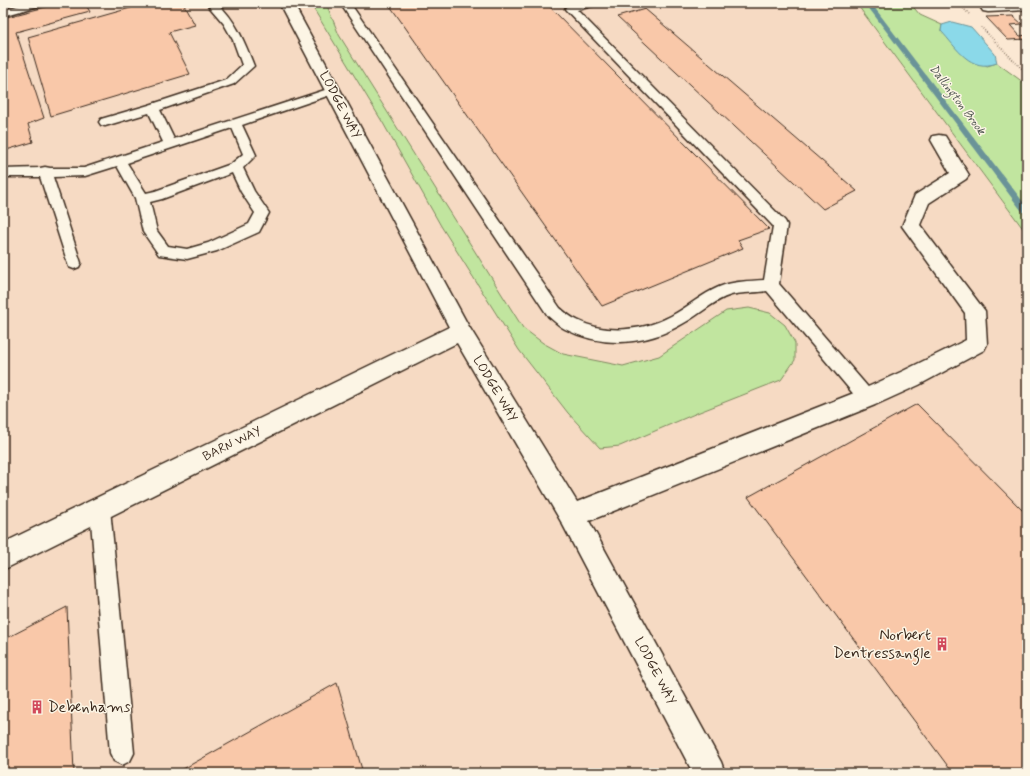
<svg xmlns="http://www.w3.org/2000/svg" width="1030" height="776" font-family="Mynerve,sans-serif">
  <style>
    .built { fill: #f6dac3 }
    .green { fill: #c1e59f; stroke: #7e885e }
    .water { fill: #8bd9e9; stroke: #6b9398 }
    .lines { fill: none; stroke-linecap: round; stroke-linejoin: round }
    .stream { fill: #6b9398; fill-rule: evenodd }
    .building { fill: #f9c8a9; stroke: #3b2a1e }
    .lane-casing { stroke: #3b2a1e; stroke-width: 3 }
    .street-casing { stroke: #3b2a1e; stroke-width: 3 }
    .path { stroke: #3b2a1e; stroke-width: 1.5; stroke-dasharray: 0.5 2; stroke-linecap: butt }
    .lane { fill: #fcf5e5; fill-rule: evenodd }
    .street { fill: #fcf5e5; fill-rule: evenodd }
    .labels { text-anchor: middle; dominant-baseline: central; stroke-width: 3; stroke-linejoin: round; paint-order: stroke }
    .far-water-label { font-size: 12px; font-style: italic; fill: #4f5651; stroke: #fcf5e5 }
    .street-label { font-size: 13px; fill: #3b2a1e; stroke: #fcf5e5 }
    .near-poi-label { font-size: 16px; fill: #3b2a1e; stroke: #fcf5e5; text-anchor: end }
  </style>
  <rect width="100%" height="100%" fill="#fbe8d3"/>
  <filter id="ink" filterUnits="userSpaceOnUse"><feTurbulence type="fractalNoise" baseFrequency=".025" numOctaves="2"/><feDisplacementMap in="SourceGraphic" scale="8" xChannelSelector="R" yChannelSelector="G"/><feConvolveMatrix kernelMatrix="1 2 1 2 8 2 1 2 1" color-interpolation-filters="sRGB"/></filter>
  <g filter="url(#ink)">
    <!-- built -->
    <polygon class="built" points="3,3 856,3 1027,234 1027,773 3,773"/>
    <!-- green -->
    <g class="green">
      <polygon points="310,3 326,3 339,35 523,328 543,343 563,354 623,366 659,356 726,311 749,308 770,313 785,325 795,343 795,360 781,380 697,413 620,446 600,448 568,413 519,350 441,226 383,123"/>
      <polygon points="856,3 910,3 920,15 942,25 941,31 987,66 997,63 1027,85 1027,234"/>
    </g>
    <!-- water -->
    <path class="water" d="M952,22l19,5 24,27 2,9c-27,10 -40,-15 -56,-32l1,-6z"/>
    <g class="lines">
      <!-- stream -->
      <polygon class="stream" points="865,3 871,3 1027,207 1027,215 1024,214"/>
    </g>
    <!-- building -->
    <g class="building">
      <polygon points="61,3 85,3 90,12 16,32 44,118 28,124 33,142 3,151 3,18"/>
      <polygon points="148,3 183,3 195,25 169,32 190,74 51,116 28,37"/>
      <polygon points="388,3 546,3 769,229 738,240 743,248 602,306"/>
      <polygon points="645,9 857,191 823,209 617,17"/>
      <polygon points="1013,16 1022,24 1010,25 1020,36 1027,35 1027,39 1008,40 986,17"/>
      <polygon points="917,404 1027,515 1027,773 953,773 748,497"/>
      <polygon points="67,607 74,773 3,773 3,640"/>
      <polygon points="337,683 363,773 176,773"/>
    </g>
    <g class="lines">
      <!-- lane casing -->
      <g class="lane-casing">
        <g id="lane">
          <polygon points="27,3 43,3 42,5 3,16 3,10"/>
          <path d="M206,3h11c19,17 28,40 37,63l-20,18 -74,26 14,29 154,-50h8l2,2 -2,2 -94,32 14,30 -13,13 11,23 15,22 -10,19 -42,19 -30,8 -28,-4 -16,-23 -8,-34 -18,-32 -32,10 -32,1 28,86 -2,4 -5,2 -5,-2 -29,-90h-37v-8l37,-1 5,-1 5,1h34l79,-26 -14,-29 -44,13 -4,-1 -2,-3 2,-3 48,-14 77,-25 16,-15 -9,-25 -9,-16zM232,128l11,26 -12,10 -76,27 -9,2 -19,-30zM232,173l9,19 14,21 -6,11 -41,19 -21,6 -19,-3 -11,-15 -7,-29 12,-3z"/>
          <path d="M340,3h10l210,305c5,4 10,9 17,12 29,15 66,11 94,-4 17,-9 31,-22 48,-29 14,-6 30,-6 45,-7l9,-54 -208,-217 1,-2 14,-4h17l-1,2 -19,5 208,211 2,4 -8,59 94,109 3,5 -3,5 -6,3 -6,-3 -94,-112c-11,2 -24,1 -36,4 -17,5 -32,20 -47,28 -36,22 -81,26 -119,6 -6,-3 -11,-8 -17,-13z"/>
          <polygon points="100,500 107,502 110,509 134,753 130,761 122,765 114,761 110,753 90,509 93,502"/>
        </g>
      </g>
      <!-- street casing -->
      <g class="street-casing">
        <g id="street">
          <polygon points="279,3 293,3 468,325 577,502 859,391 903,371 966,340 965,313 902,226 915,195 950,173 931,140 933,136 939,135 945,136 969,175 966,179 929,203 920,225 985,311 987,344 984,350 919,385 875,405 589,521 721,762 725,773 693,773 563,525 457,343 3,570 3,543 449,327"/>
          <polygon points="1027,3 1027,10 988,12 983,11 981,8 983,5 988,4"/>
        </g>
      </g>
      <!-- path -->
      <g class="path">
        <polyline points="958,3 969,14"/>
        <polyline points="981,27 1027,74"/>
      </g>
      <!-- lane -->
      <use href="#lane" class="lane"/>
      <!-- street -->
      <use href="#street" class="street"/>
    </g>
  </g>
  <!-- icons -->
  <defs>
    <g id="building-bare" transform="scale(1.08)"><path d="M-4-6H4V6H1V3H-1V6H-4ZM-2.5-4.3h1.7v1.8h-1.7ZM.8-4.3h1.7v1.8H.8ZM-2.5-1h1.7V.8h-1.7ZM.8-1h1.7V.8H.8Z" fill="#d1495b" stroke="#fcf5e5" stroke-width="2.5" paint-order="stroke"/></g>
  </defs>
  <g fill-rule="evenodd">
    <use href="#building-bare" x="942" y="644"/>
    <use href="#building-bare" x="37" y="707"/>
  </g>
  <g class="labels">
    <!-- far-water labels -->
    <g class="far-water-label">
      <text transform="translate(957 100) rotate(53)">Dallington Brook</text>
    </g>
    <!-- street labels -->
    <g class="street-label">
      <text transform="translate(340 105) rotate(62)">LODGE WAY</text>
      <text transform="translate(495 389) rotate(59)">LODGE WAY</text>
      <text transform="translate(232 444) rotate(-26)">BARN WAY</text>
      <text transform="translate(655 671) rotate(62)">LODGE WAY</text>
    </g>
    <!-- near-poi labels -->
    <g class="near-poi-label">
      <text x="931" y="635">Norbert<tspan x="931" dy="18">Dentressangle</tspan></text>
      <text x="48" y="707" text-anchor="start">Debenhams</text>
    </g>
  </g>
  <!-- margin -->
  <rect width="1030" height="776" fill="none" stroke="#fcf5e5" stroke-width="16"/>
  <rect x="8" y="8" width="1014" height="760" fill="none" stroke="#3b2a1e" stroke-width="1.5" filter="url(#ink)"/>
</svg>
